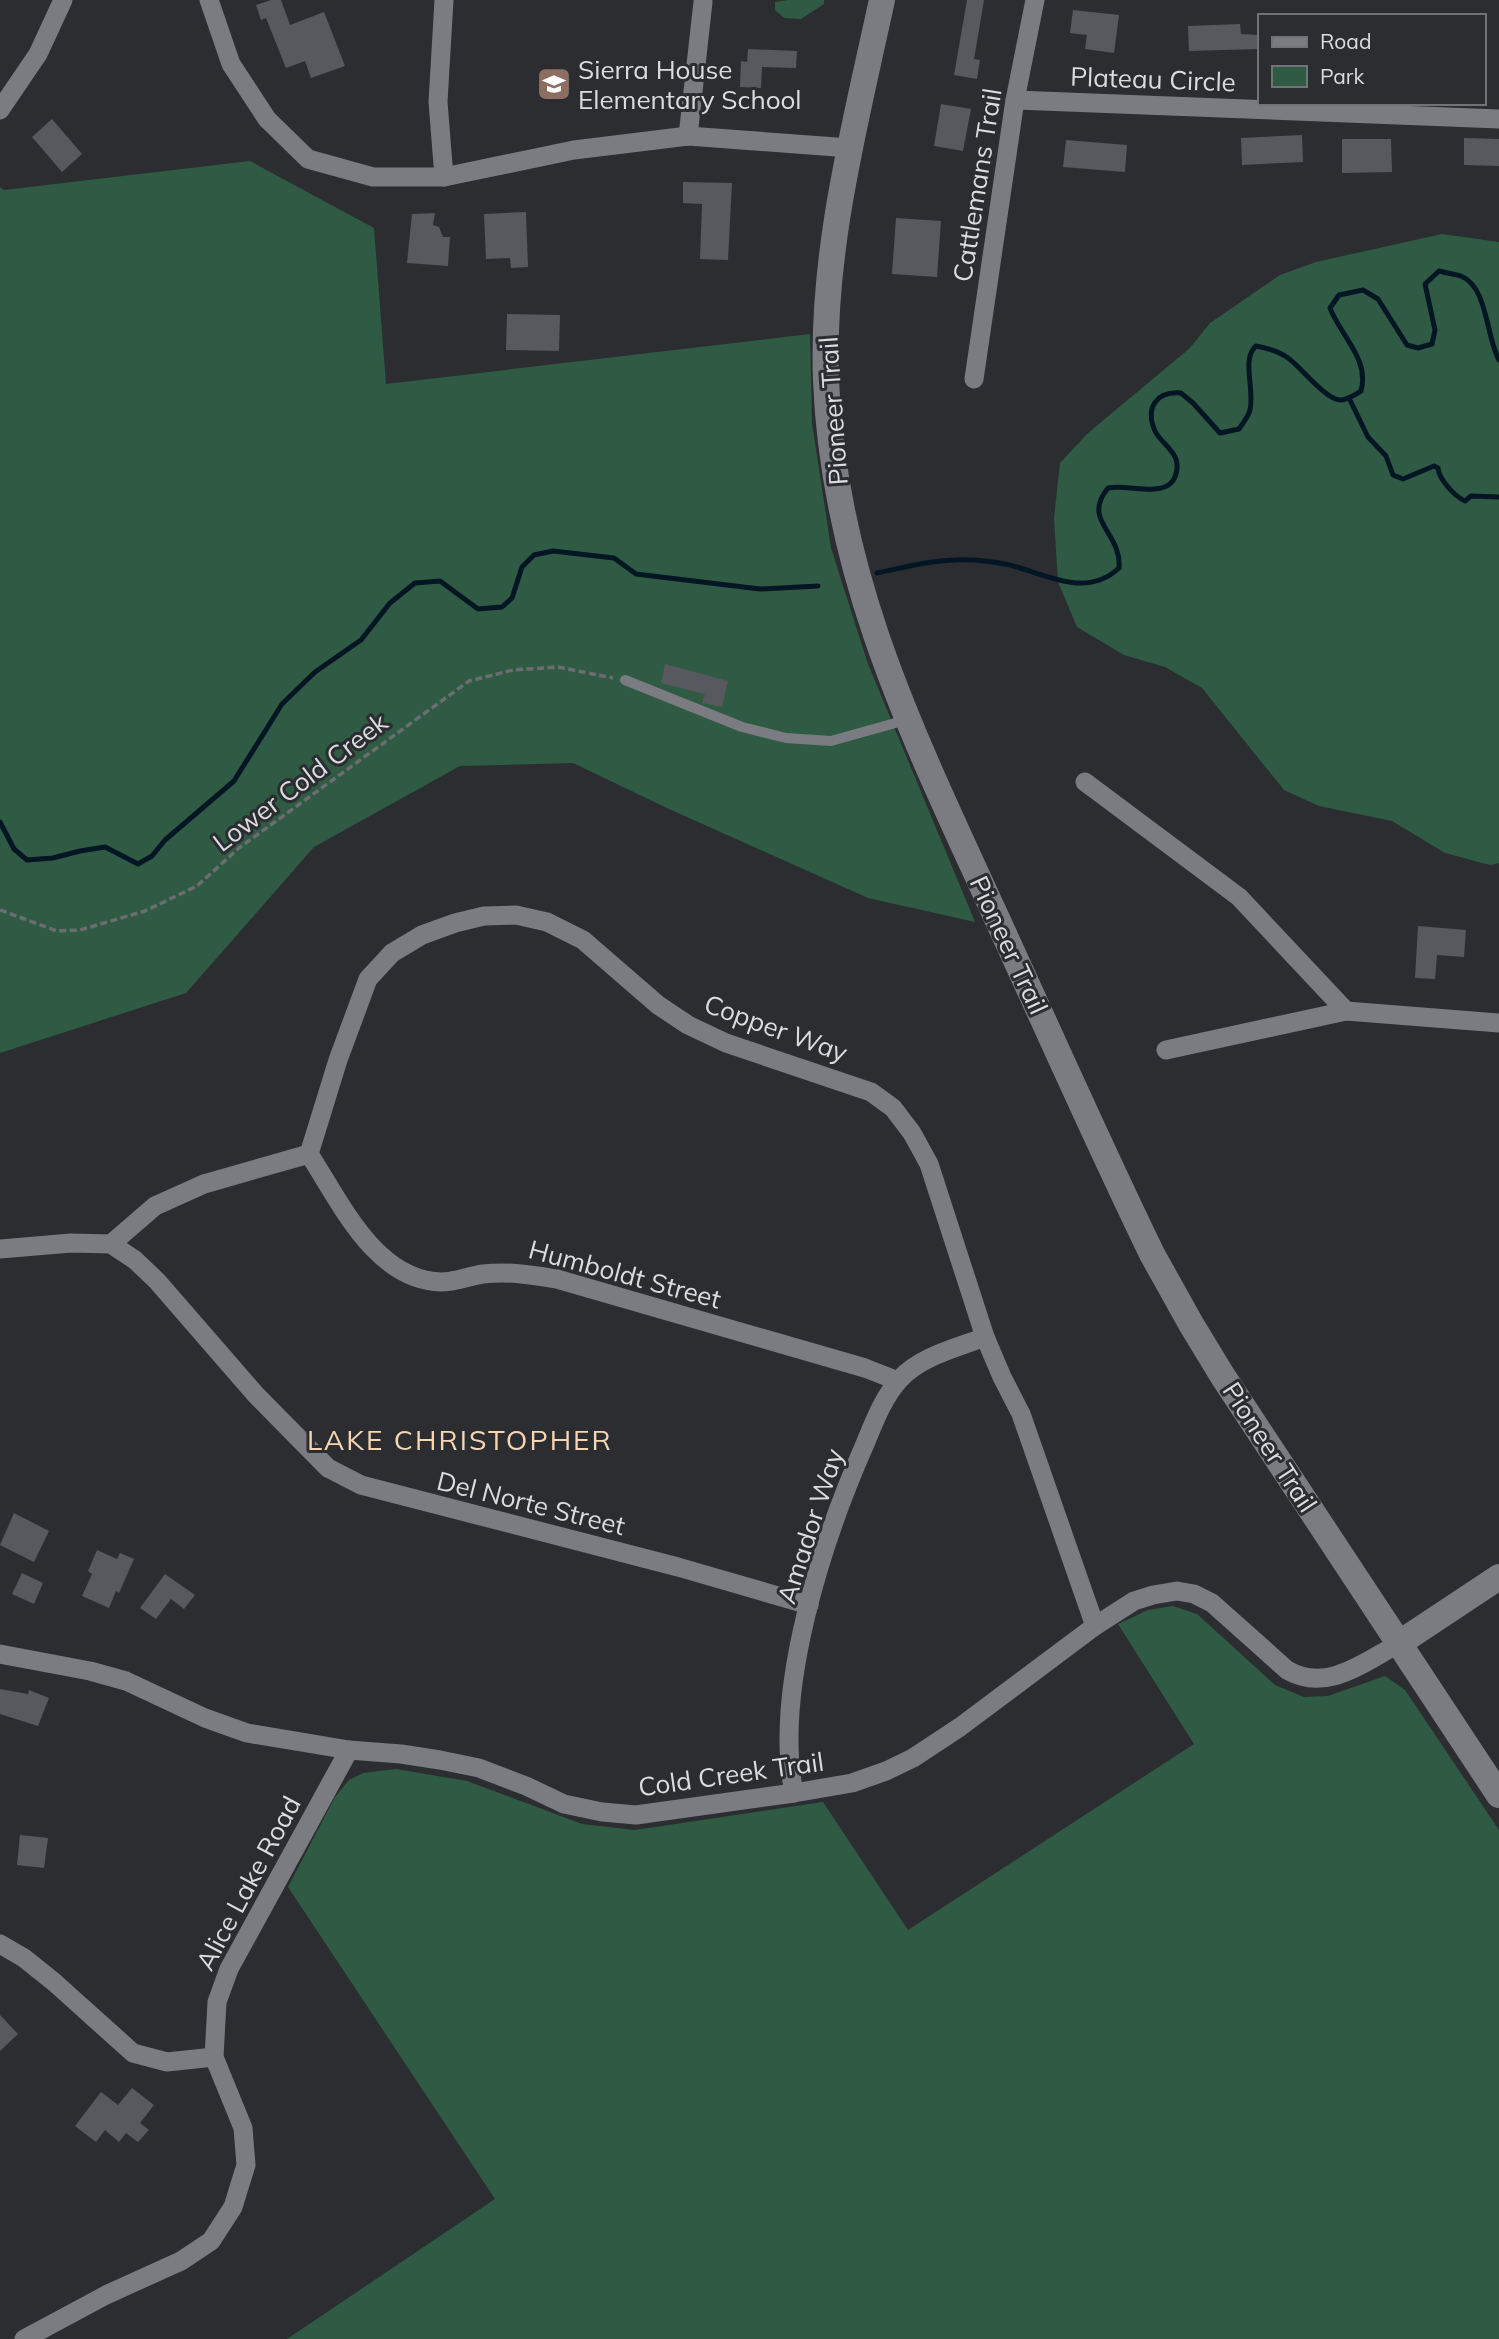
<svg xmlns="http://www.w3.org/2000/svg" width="1499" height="2339" font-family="Mulish,sans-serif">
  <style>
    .green { fill: #2f5b44 }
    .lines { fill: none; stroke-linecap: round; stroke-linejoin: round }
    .stream { stroke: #041623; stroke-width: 5 }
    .building { fill: #57595e }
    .path { stroke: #6b6d70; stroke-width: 3.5; stroke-dasharray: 7 3.5; stroke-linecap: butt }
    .lane { stroke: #7a7c81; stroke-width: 10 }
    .street { stroke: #7a7c81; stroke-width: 19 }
    .secondary { stroke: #7a7c81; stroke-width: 26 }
    .labels { text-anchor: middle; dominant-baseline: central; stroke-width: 6; stroke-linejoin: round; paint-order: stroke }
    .poi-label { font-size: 26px; fill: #dbdcdf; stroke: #2b2d31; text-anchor: start }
    .street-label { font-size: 26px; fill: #dbdcdf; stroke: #2b2d31 }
    .neighbourhood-label { font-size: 28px; letter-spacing: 2px; fill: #f7d5b2; stroke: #2b2d31 }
  </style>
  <rect width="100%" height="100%" fill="#2b2d31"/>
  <!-- green -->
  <g class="green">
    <polygon points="788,0 824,0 824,4 801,19 784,18 775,10 775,2"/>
    <polygon points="250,161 374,228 386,384 810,334 812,423 831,548 868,664 975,922 868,898 669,809 573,763 460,766 314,847 186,993 0,1053 0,187 4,190"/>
    <polygon points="1442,234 1499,242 1499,863 1490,865 1445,853 1392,821 1319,806 1284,790 1202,688 1165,667 1124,655 1077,627 1058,582 1054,518 1060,463 1088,433 1190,348 1210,323 1280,275 1316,262"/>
    <polygon points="1173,1606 1197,1614 1275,1685 1304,1697 1328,1696 1385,1676 1405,1690 1499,1830 1499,2339 287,2339 495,2199 288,1887 335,1797 349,1780 363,1773 396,1769 467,1781 582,1824 635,1830 823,1802 908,1930 1194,1744 1118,1624 1148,1610"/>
  </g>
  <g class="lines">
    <!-- stream -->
    <g class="stream">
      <path d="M1349,398l19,39 18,19 7,19 10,4 31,-13 4,2c1,11 16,28 27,33l6,-5 28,1"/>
      <path d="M877,573c32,-7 64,-15 97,-13 14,1 30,3 43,7 34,10 71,30 102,1 3,-36 -38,-47 -11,-80 18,-4 50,8 63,-5 6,-6 8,-19 4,-26 -4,-9 -15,-16 -20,-26 -10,-23 1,-40 26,-38l12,10 27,30 19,-4c4,-6 9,-12 11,-19 5,-21 -9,-51 6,-64 11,2 23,5 32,12 13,9 37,41 52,42 8,0 14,-5 21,-9 9,-32 -21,-56 -31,-83l9,-13 24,-5 15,9 29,46 11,3 14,-4 3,-14 -10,-46 14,-13c7,2 15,3 22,5 27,11 25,61 38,84"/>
      <polyline points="0,822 14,849 27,860 53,858 80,851 105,847 138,864 152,856 165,840 234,781 282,704 315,672 361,640 390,603 415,583 440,581 478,609 502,607 512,598 522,567 534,555 553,551 614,558 636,574 760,589 818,586"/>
    </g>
  </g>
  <!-- building -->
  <g class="building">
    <polygon points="271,0 281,0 290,25 324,12 345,66 311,78 305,61 286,68 266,18 261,20 256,5"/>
    <polygon points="967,0 984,0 974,59 980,60 977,79 954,75"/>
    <polygon points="1073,10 1119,15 1114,53 1085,49 1087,35 1070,33"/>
    <polygon points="1240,24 1241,34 1259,35 1259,49 1189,51 1188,26"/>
    <polygon points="748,49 797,51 796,68 762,67 761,88 740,87 741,61 747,62"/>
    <polygon points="941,104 971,109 963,151 934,146"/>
    <polygon points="52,119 82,154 62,172 32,137"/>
    <polygon points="1302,135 1303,162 1242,165 1241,138"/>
    <polygon points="1464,138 1499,139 1499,166 1464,165"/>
    <polygon points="1342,139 1391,139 1392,172 1342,173"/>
    <polygon points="1066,140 1127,145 1125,172 1063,167"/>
    <polygon points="683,182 732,183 728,260 700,259 702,204 683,203"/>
    <polygon points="526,212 528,267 511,268 510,258 486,259 484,214"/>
    <polygon points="435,213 433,225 439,227 443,237 450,237 448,266 407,263 412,214"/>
    <polygon points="896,218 941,221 937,277 892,274"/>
    <polygon points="507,314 560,315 559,351 506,350"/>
    <polygon points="665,664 728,681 722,707 702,703 705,694 661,683"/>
    <polygon points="1418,926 1466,930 1464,957 1437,955 1435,979 1415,978"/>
    <polygon points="14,1513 49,1531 34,1562 0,1545"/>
    <polygon points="97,1550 117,1559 120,1553 134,1559 119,1593 116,1591 109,1608 82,1596 92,1574 88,1571"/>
    <polygon points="22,1573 43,1583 34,1604 12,1594"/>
    <polygon points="165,1574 195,1595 184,1609 171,1599 156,1619 140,1608"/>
    <polygon points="0,1689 28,1694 29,1690 49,1698 38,1726 0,1714"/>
    <polygon points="20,1835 48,1838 44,1868 17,1865"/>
    <polygon points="0,2015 18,2034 0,2051"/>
    <polygon points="132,2088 154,2105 140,2123 149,2130 138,2142 126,2133 119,2142 105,2130 96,2142 75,2126 101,2092 118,2105"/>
  </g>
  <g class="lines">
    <!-- path -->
    <polyline class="path" points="0,910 57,931 80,930 145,911 197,886 239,848 469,681 513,670 558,667 613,678"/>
    <!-- lane -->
    <polyline class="lane" points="625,680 742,727 786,738 831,741 906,720"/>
    <!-- street -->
    <g class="street">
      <polyline points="209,0 231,64 267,119 308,159 373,177 444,177 574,150 688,136 850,148"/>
      <polyline points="444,0 438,102 444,177"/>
      <polyline points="1015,100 1499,119"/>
      <polyline points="0,110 38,54 63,0"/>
      <polyline points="688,136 703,2"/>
      <polyline points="974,379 1015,100 1035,0"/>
      <polyline points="1085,782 1239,897 1346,1011"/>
      <polyline points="1166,1050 1346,1011 1499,1023"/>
      <path d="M309,1154c32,49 66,126 132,128 14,0 28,-6 42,-8 26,-3 49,1 74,5l308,89 33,13"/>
      <polyline points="111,1244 155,1206 204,1184 309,1154 338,1060 368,979 392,953 422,935 455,923 484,916 516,915 547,922 583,940 658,1005 688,1025 726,1043 871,1092 893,1108 912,1133 929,1164 985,1337 1002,1377 1021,1414 1095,1626"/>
      <polyline points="0,1249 71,1243 111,1244 135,1260 157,1281 256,1395 328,1468 361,1485 678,1567 809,1605"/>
      <path d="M0,1654l90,17 36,10 79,37 42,15 102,17 52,4 39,6 39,8 47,18 38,18 38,8 34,3 158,-22 58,-10 34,-12 27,-13 47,-31 135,-101 39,-25 19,-6 24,-4 17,3 18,9 75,67c39,23 76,-7 111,-26"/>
      <path d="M794,1793c-21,-103 29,-254 71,-349 9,-22 19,-48 35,-65 21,-23 57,-31 85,-42"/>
      <polyline points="0,1944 24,1958 54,1982 133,2053 167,2062 214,2057"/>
      <polyline points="24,2339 106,2295 181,2261 211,2241 233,2207 246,2165 243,2128 214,2057 217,2002 229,1969 349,1750"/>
    </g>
    <!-- secondary -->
    <g class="secondary">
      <path d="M882,0c-27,125 -61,252 -56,381 8,196 87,354 167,529 53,115 104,231 159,344l39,70 31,51 277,420"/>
      <polyline points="1398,1644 1499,1577"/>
    </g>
  </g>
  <!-- icons -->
  <defs>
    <g id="school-square" transform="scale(1.75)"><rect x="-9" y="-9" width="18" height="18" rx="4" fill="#8d6e63" stroke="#2b2d31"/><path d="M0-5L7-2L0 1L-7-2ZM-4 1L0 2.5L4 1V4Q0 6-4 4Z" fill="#fff"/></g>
  </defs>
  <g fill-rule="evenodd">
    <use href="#school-square" x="554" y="84"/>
  </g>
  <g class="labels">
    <!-- poi labels -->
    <g class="poi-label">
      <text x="578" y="69">Sierra House<tspan x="578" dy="30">Elementary School</tspan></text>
    </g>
    <!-- street labels -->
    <g class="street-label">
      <text transform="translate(1153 79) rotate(2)">Plateau Circle</text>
      <text transform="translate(977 185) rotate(-81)">Cattlemans Trail</text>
      <text transform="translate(833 411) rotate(-94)">Pioneer Trail</text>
      <text transform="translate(300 782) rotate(-37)">Lower Cold Creek</text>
      <text transform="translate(1009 945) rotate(65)">Pioneer Trail</text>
      <text transform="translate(776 1028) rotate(20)">Copper Way</text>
      <text transform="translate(625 1274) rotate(15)">Humboldt Street</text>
      <text transform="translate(1270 1447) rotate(57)">Pioneer Trail</text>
      <text transform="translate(531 1503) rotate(14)">Del Norte Street</text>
      <text transform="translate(810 1526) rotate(-72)">Amador Way</text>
      <text transform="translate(731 1774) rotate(-8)">Cold Creek Trail</text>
      <text transform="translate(248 1883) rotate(-62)">Alice Lake Road</text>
    </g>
    <!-- neighbourhood labels -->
    <g class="neighbourhood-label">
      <text x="460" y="1439">LAKE CHRISTOPHER</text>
    </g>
  </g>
  <!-- legend -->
  <rect x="1258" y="14" width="228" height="91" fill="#2b2d31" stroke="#717377" stroke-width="2"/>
  <rect x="1272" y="37" width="35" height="10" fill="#7a7c81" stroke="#717377" stroke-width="2"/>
  <text x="1320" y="49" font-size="21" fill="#dbdcdf">Road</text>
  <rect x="1272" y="66" width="35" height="21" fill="#2f5b44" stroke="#717377" stroke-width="2"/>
  <text x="1320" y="84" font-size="21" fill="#dbdcdf">Park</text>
</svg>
